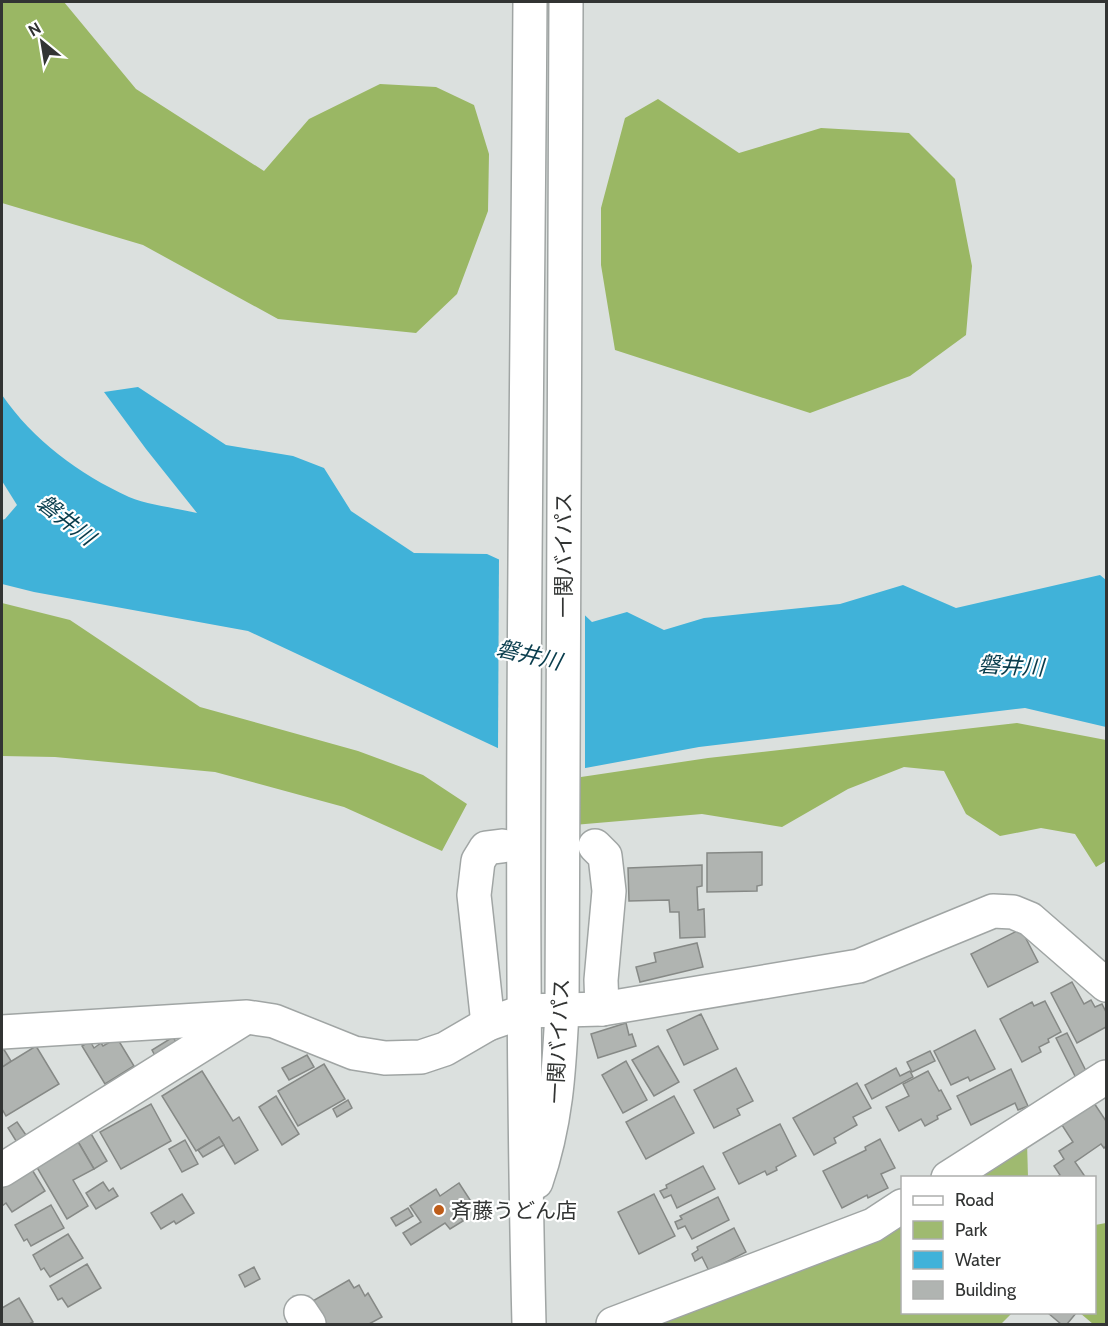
<svg xmlns="http://www.w3.org/2000/svg" width="1108" height="1326" font-family="Cabin,'Noto Sans JP',sans-serif">
  <style>
    .green { fill: #9fba70 }
    .forest { fill: #9ab764 }
    .water { fill: #40b2d9 }
    .pier { fill: #dbe0de }
    .building { fill: #b0b4b1; stroke: #868986; stroke-width: 1.5 }
    .lines { fill: none; stroke-linecap: round; stroke-linejoin: round }
    .minor-casing { stroke: #a0a5a4; stroke-width: 36 }
    .highway-casing { stroke: #a0a5a4; stroke-width: 36 }
    .minor { stroke: #fff; stroke-width: 33 }
    .highway { stroke: #fff; stroke-width: 33 }
    .poi-dot { fill: #be5d1a; stroke: #fff; stroke-width: 2 }
    .labels { text-anchor: middle; dominant-baseline: central; stroke-width: 4.5; stroke-linejoin: round; paint-order: stroke }
    .street-label { font-size: 21px; fill: #323433; stroke: #fff }
    .poi-label { font-size: 21px; fill: #323433; stroke: #fff; text-anchor: start }
    .water-label { font-size: 22px; font-style: italic; fill: #083c4c; stroke: #fff }
  </style>
  <rect width="100%" height="100%" fill="#dbe0de"/>
  <!-- green -->
  <g class="green">
    <polygon points="1027,1142 1028,1177 968,1177"/>
    <polygon points="902,1218 902,1312 1012,1313 1001,1324 647,1324"/>
  </g>
  <!-- forest -->
  <g class="forest">
    <polygon points="2,2 64,2 136,89 264,171 309,119 380,84 436,87 474,105 489,154 488,211 457,294 416,333 278,319 143,245 2,203"/>
    <polygon points="658,99 739,153 821,128 909,133 955,179 972,266 966,335 910,376 810,413 615,350 601,265 601,208 625,118"/>
    <polygon points="2,603 70,620 200,707 358,751 423,775 467,804 442,851 344,807 215,772 55,757 2,756"/>
    <polygon points="1017,723 1106,740 1106,861 1096,867 1075,834 1041,828 1000,836 966,814 944,771 904,767 848,789 782,827 702,814 562,826 560,796 581,777 708,758"/>
    <polygon points="1106,1223 1106,1324 1093,1324 1080,1313 1094,1312 1095,1225"/>
  </g>
  <!-- water -->
  <path class="water" d="M138,387l88,58 67,11 31,12 27,43 63,42 73,1 65,30 40,38 35,-10 37,18 40,-12 136,-14 63,-19 53,23 144,-33 6,5v147l-81,-19 -326,39 -146,27 -305,-143 -214,-39 -32,-8v-64l3,-1 12,-14 -15,-24v-86c31,45 77,79 127,102 19,8 47,11 68,16l-51,-64 -42,-57z"/>
  <!-- pier -->
  <polygon class="pier" points="499,556 554,581 585,611 585,771 552,777 498,750"/>
  <!-- building -->
  <g class="building">
    <polygon points="762,852 762,885 757,886 757,891 707,892 707,853"/>
    <polygon points="702,865 702,886 697,887 698,910 704,909 705,937 680,938 679,912 670,912 669,900 629,901 628,868"/>
    <polygon points="1021,929 1038,962 988,987 971,954"/>
    <polygon points="697,943 703,967 640,982 636,967 656,962 654,953"/>
    <polygon points="1072,982 1084,1004 1091,1000 1095,1007 1102,1004 1106,1012 1106,1027 1077,1043 1051,993"/>
    <polygon points="1045,1001 1061,1032 1048,1039 1049,1042 1039,1047 1041,1052 1022,1062 1000,1019 1032,1002 1034,1006"/>
    <polygon points="701,1014 718,1049 684,1065 667,1030"/>
    <polygon points="626,1023 629,1035 632,1034 636,1046 598,1058 591,1034"/>
    <polygon points="975,1030 995,1069 970,1081 968,1077 951,1085 934,1051"/>
    <polygon points="1067,1033 1087,1073 1076,1078 1056,1038"/>
    <polygon points="173,1037 181,1050 159,1063 152,1050"/>
    <polygon points="117,1038 134,1066 105,1084 82,1046 90,1041 94,1048 101,1043 103,1046"/>
    <polygon points="36,1046 59,1084 6,1116 2,1109 2,1067"/>
    <polygon points="658,1046 679,1082 654,1096 632,1060"/>
    <polygon points="3,1048 11,1061 2,1067 2,1049"/>
    <polygon points="930,1051 935,1061 912,1072 907,1062"/>
    <polygon points="307,1055 314,1067 289,1080 282,1068"/>
    <polygon points="626,1061 647,1100 623,1113 602,1075"/>
    <polygon points="324,1064 345,1099 298,1126 278,1091"/>
    <polygon points="736,1068 753,1101 737,1109 740,1115 714,1128 694,1090"/>
    <polygon points="896,1068 900,1076 910,1071 913,1077 872,1099 865,1085"/>
    <polygon points="1011,1069 1028,1106 1018,1110 1015,1103 971,1125 957,1096"/>
    <polygon points="202,1071 233,1121 239,1117 258,1150 235,1164 219,1137 196,1151 162,1096"/>
    <polygon points="928,1071 939,1091 941,1090 951,1109 937,1116 938,1119 925,1126 921,1119 899,1131 886,1107 909,1096 903,1084"/>
    <polygon points="857,1083 871,1108 853,1117 857,1125 834,1138 836,1143 814,1155 793,1118"/>
    <polygon points="276,1096 299,1134 282,1145 259,1107"/>
    <polygon points="674,1096 694,1133 646,1159 626,1122"/>
    <polygon points="348,1100 352,1108 337,1117 333,1109"/>
    <polygon points="1094,1103 1106,1121 1106,1146 1104,1148 1101,1144 1075,1162 1086,1178 1056,1178 1060,1175 1054,1166 1064,1159 1059,1151 1073,1142 1060,1122"/>
    <polygon points="151,1104 171,1141 121,1169 100,1132"/>
    <polygon points="17,1122 28,1138 18,1144 8,1128"/>
    <polygon points="780,1124 796,1156 776,1167 777,1170 767,1175 765,1171 739,1184 723,1153"/>
    <polygon points="90,1132 107,1161 94,1169 77,1140"/>
    <polygon points="219,1137 224,1145 203,1157 198,1150"/>
    <polygon points="880,1139 895,1168 881,1174 888,1188 868,1198 867,1195 842,1208 823,1171 866,1150 865,1147"/>
    <polygon points="77,1140 94,1169 73,1180 88,1206 67,1219 35,1164"/>
    <polygon points="185,1140 198,1164 182,1172 169,1149"/>
    <polygon points="703,1166 715,1189 677,1208 671,1195 664,1198 660,1191 667,1188 666,1185"/>
    <polygon points="31,1168 45,1191 12,1212 6,1203 2,1206 2,1186"/>
    <polygon points="103,1182 109,1191 113,1188 118,1196 96,1209 86,1193"/>
    <polygon points="459,1183 474,1206 459,1215 463,1221 450,1229 445,1223 411,1245 403,1233 421,1222 410,1206 436,1189 440,1196"/>
    <polygon points="182,1194 194,1213 176,1224 174,1221 161,1229 151,1213"/>
    <polygon points="654,1194 675,1236 639,1254 618,1212"/>
    <polygon points="718,1197 729,1220 692,1239 685,1226 678,1229 675,1222 682,1219 680,1216"/>
    <polygon points="51,1205 64,1228 31,1246 27,1239 24,1241 15,1225"/>
    <polygon points="408,1208 413,1216 396,1226 391,1218"/>
    <polygon points="734,1228 746,1252 709,1271 702,1257 695,1261 692,1254 698,1250 697,1247"/>
    <polygon points="68,1234 83,1258 50,1277 44,1268 41,1270 33,1255"/>
    <polygon points="87,1264 101,1288 68,1307 62,1298 58,1300 50,1286"/>
    <polygon points="254,1267 260,1279 245,1287 239,1275"/>
    <polygon points="349,1280 354,1288 359,1285 365,1296 368,1293 382,1317 369,1324 324,1324 311,1302"/>
    <polygon points="19,1298 33,1322 29,1324 2,1324 2,1308"/>
    <polygon points="1077,1312 1067,1324 1061,1324 1048,1313"/>
  </g>
  <g class="lines">
    <!-- minor casing -->
    <g class="minor-casing">
      <g id="minor">
        <polyline points="595,846 605,856 609,891 601,980 602,1009"/>
        <polyline points="488,1024 474,895 478,861 486,848 502,846"/>
        <polyline points="2,1032 247,1017 274,1021 354,1053 385,1058 421,1057 445,1049 488,1024 525,1011 602,1009 859,966 993,911 1013,912 1030,919 1106,985"/>
        <polyline points="2,1170 243,1019"/>
        <polyline points="948,1178 1106,1077"/>
        <polyline points="301,1312 309,1324"/>
        <polyline points="613,1324 873,1225 902,1206"/>
      </g>
    </g>
    <!-- highway casing -->
    <g class="highway-casing">
      <g id="highway">
        <path d="M536,1182c20,-58 23,-110 26,-171l4,-1009"/>
        <path d="M529,1324c-11,-440 -2,-882 1,-1322"/>
      </g>
    </g>
    <!-- minor -->
    <use href="#minor" class="minor"/>
    <!-- highway -->
    <use href="#highway" class="highway"/>
  </g>
  <!-- markers -->
  <circle class="poi-dot" cx="439" cy="1210" r="6"/>
  <g class="labels">
    <!-- street labels -->
    <g class="street-label">
      <text transform="translate(563 555) rotate(-90)">一関バイパス</text>
      <text transform="translate(558 1041) rotate(-87)">一関バイパス</text>
    </g>
    <!-- poi labels -->
    <g class="poi-label">
      <text x="451" y="1210">斉藤うどん店</text>
    </g>
    <!-- water labels -->
    <g class="water-label">
      <text transform="translate(66 520) rotate(38)">磐井川</text>
      <text transform="translate(529 655) rotate(13)">磐井川</text>
      <text transform="translate(1011 666) rotate(3)">磐井川</text>
    </g>
  </g>
  <!-- border -->
  <rect width="1108" height="1326" fill="none" stroke="#323433" stroke-width="6"/>
  <!-- legend -->
  <rect x="901" y="1176" width="195" height="138" fill="#ffffff" stroke="#adaead" stroke-width="1.5"/>
  <rect x="913" y="1196" width="30" height="9" fill="#ffffff" stroke="#adaead" stroke-width="1.5"/>
  <text x="955" y="1206" font-size="18" fill="#323433">Road</text>
  <rect x="913" y="1221" width="30" height="18" fill="#9fba70" stroke="#adaead" stroke-width="1.5"/>
  <text x="955" y="1236" font-size="18" fill="#323433">Park</text>
  <rect x="913" y="1251" width="30" height="18" fill="#40b2d9" stroke="#adaead" stroke-width="1.5"/>
  <text x="955" y="1266" font-size="18" fill="#323433">Water</text>
  <rect x="913" y="1281" width="30" height="18" fill="#b0b4b1" stroke="#adaead" stroke-width="1.5"/>
  <text x="955" y="1296" font-size="18" fill="#323433">Building</text>
  <!-- north arrow -->
  <g transform="translate(42 42) rotate(330)" stroke="#ffffff" stroke-width="4.5" paint-order="stroke">
  <path d="M0-4.5L10 22L0 15L-10 22Z" fill="#323433"/>
  <text y="-9" font-size="16" font-weight="bold" text-anchor="middle" fill="#323433">N</text>
  </g>
</svg>
